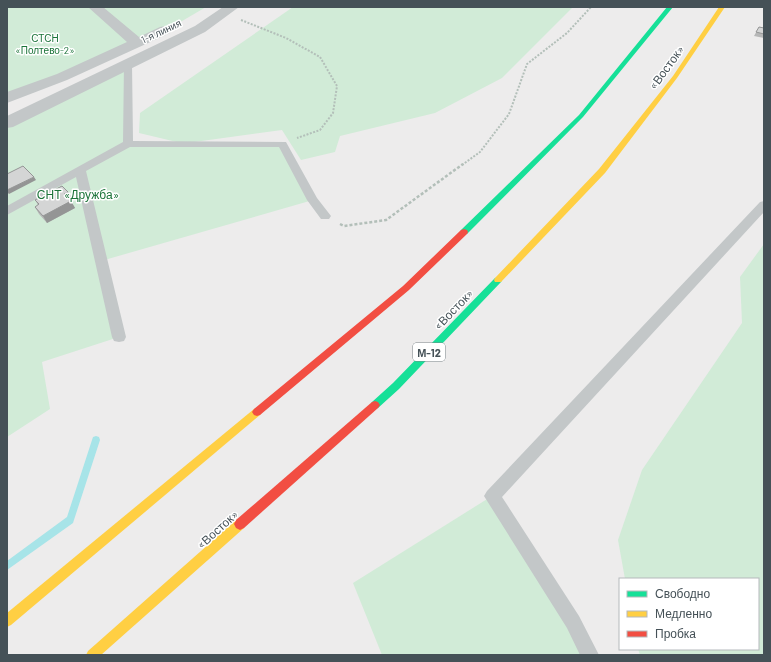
<svg xmlns="http://www.w3.org/2000/svg" width="771" height="662" font-family="Barlow,sans-serif">
  <style>
    .green { fill: #d1ebd7 }
    .lines { fill: none; stroke-linecap: round; stroke-linejoin: round }
    .stream { fill: #a7e4e8; fill-rule: evenodd }
    .path-far1 { stroke: #b3bfb9; stroke-width: 2; stroke-dasharray: 2 1.5; stroke-linecap: butt }
    .path { stroke: #b3bfb9; stroke-width: 2.5; stroke-dasharray: 3 2; stroke-linecap: butt }
    .lane { fill: #c3c7c8; fill-rule: evenodd }
    .street { fill: #c3c7c8; fill-rule: evenodd }
    .fast { fill: #16e098; fill-rule: evenodd }
    .slow { fill: #ffcf43; fill-rule: evenodd }
    .jam { fill: #f24e42; fill-rule: evenodd }
    .wall { fill: #b6b7b7 }
    .shaded-wall { fill: #949595 }
    .building { fill: #d4d5d5; stroke: #949595 }
    .labels { text-anchor: middle; dominant-baseline: central; stroke-width: 3; stroke-linejoin: round; paint-order: stroke }
    .far-street-label { font-size: 10px; fill: #455157; stroke: #fff }
    .far-park-label { font-size: 10px; fill: #1b7339; stroke: #fff }
    .shield { fill: #fff; stroke: #7d8589; stroke-width: 1 }
    .shield-label { font-size: 11px; font-weight: bold; fill: #455157 }
    .street-label { font-size: 12px; fill: #455157; stroke: #fff }
    .park-label { font-size: 12px; fill: #1b7339; stroke: #fff }
  </style>
  <rect width="100%" height="100%" fill="#edecec"/>
  <!-- green -->
  <g class="green">
    <polygon points="7,7 206,7 177,24 7,98"/>
    <polygon points="293,7 573,7 502,78 435,113 340,136 335,152 301,160 282,130 187,143 282,144 313,200 101,261 119,337 42,362 50,409 7,437 7,123 128,64 128,144 181,143 139,133 140,113"/>
    <polygon points="764,244 764,655 640,655 638,649 758,649 758,579 625,579 618,540 642,470 742,323 740,277"/>
    <polygon points="492,496 590,655 382,655 353,583"/>
  </g>
  <g class="lines">
    <!-- stream -->
    <polygon class="stream" points="96,436 99,437 100,440 73,523 7,570 7,561 67,517 92,440 93,437"/>
    <!-- path-far1 -->
    <g class="path-far1">
      <polyline points="241,20 286,38 320,57 337,86 333,113 320,130 297,138"/>
      <polyline points="462,165 480,152 509,114 527,64 567,33 591,7"/>
    </g>
    <!-- path -->
    <polyline class="path" points="340,224 344,226 386,220 463,164"/>
    <!-- lane -->
    <g class="lane">
      <polygon points="128,61 132,64 133,141 286,142 317,198 331,216 329,219 321,219 307,200 279,147 130,147 86,171 126,337 124,341 119,342 114,341 112,337 76,177 7,215 7,206 123,142 124,64"/>
      <polygon points="764,201 764,212 502,497 579,616 599,655 580,655 567,628 484,496 487,491 760,202"/>
    </g>
    <!-- street -->
    <g class="street">
      <polygon points="88,7 103,7 139,37 160,27 165,26 170,27 172,30 170,33 67,80 7,103 7,92 57,74 127,42"/>
      <polygon points="223,7 239,7 205,32 13,127 7,128 7,116 195,26"/>
    </g>
    <!-- fast -->
    <g class="fast">
      <polygon points="667,7 673,7 583,117 467,234 461,234 460,232 461,230 579,115"/>
      <polygon points="498,277 501,278 502,280 501,282 399,389 378,408 375,409 372,408 370,405 372,402 393,383 495,278"/>
    </g>
    <!-- slow -->
    <g class="slow">
      <polygon points="719,7 725,7 677,78 605,173 501,282 495,282 494,280 495,278 599,169 673,76"/>
      <polygon points="257,408 260,409 262,412 260,415 11,625 7,627 7,613 254,409"/>
      <polygon points="240,518 244,520 246,524 244,528 101,655 86,655 88,651 236,520"/>
    </g>
    <!-- jam -->
    <g class="jam">
      <polygon points="464,229 467,230 468,232 467,234 409,290 260,415 257,416 254,415 252,412 254,409 403,286 461,230"/>
      <polygon points="375,401 378,402 380,405 378,408 244,528 240,530 236,528 234,524 236,520 372,402"/>
    </g>
  </g>
  <!-- wall -->
  <g class="wall">
    <polygon points="759,27 764,28 764,38 754,36"/>
    <polygon points="68,192 72,199 70,200 75,208 47,223 39,214 35,207 38,205 35,200"/>
  </g>
  <!-- shaded-wall -->
  <g class="shaded-wall">
    <polygon points="34,177 36,180 9,194 7,192 7,190"/>
    <polygon points="68,192 72,199 68,201 64,194"/>
    <polygon points="71,201 75,208 47,223 43,216"/>
  </g>
  <!-- building -->
  <g class="building">
    <polygon points="759,27 764,28 764,34 756,32"/>
    <polygon points="23,166 34,177 7,190 7,174"/>
    <polygon points="62,186 68,192 64,194 71,201 43,216 35,207 39,204 35,200"/>
  </g>
  <g class="labels">
    <!-- far-street labels -->
    <g class="far-street-label">
      <text transform="translate(161 31) rotate(-25)">1-я линия</text>
    </g>
    <!-- far-park labels -->
    <g class="far-park-label">
      <text x="45" y="38">СТСН<tspan x="45" dy="12">«Полтево-2»</tspan></text>
    </g>
    <!-- shield labels -->
    <rect class="shield" x="413" y="343" width="32" height="18" rx="3"/>
    <g class="shield-label">
      <text x="429" y="352">М-12</text>
    </g>
    <!-- street labels -->
    <g class="street-label">
      <text transform="translate(666 67) rotate(-54)">«Восток»</text>
      <text transform="translate(453 309) rotate(-46)">«Восток»</text>
      <text transform="translate(217 529) rotate(-42)">«Восток»</text>
    </g>
    <!-- park labels -->
    <g class="park-label">
      <text x="78" y="194">СНТ «Дружба»</text>
    </g>
  </g>
  <!-- border -->
  <rect width="771" height="662" fill="none" stroke="#455157" stroke-width="16"/>
  <!-- legend -->
  <rect x="619" y="578" width="140" height="72" fill="#ffffff" stroke="#b5b9bc"/>
  <rect x="627" y="591" width="20" height="6" fill="#16e098" stroke="#b5b9bc"/>
  <text x="655" y="598" font-size="12" fill="#455157">Свободно</text>
  <rect x="627" y="611" width="20" height="6" fill="#ffcf43" stroke="#b5b9bc"/>
  <text x="655" y="618" font-size="12" fill="#455157">Медленно</text>
  <rect x="627" y="631" width="20" height="6" fill="#f24e42" stroke="#b5b9bc"/>
  <text x="655" y="638" font-size="12" fill="#455157">Пробка</text>
</svg>
